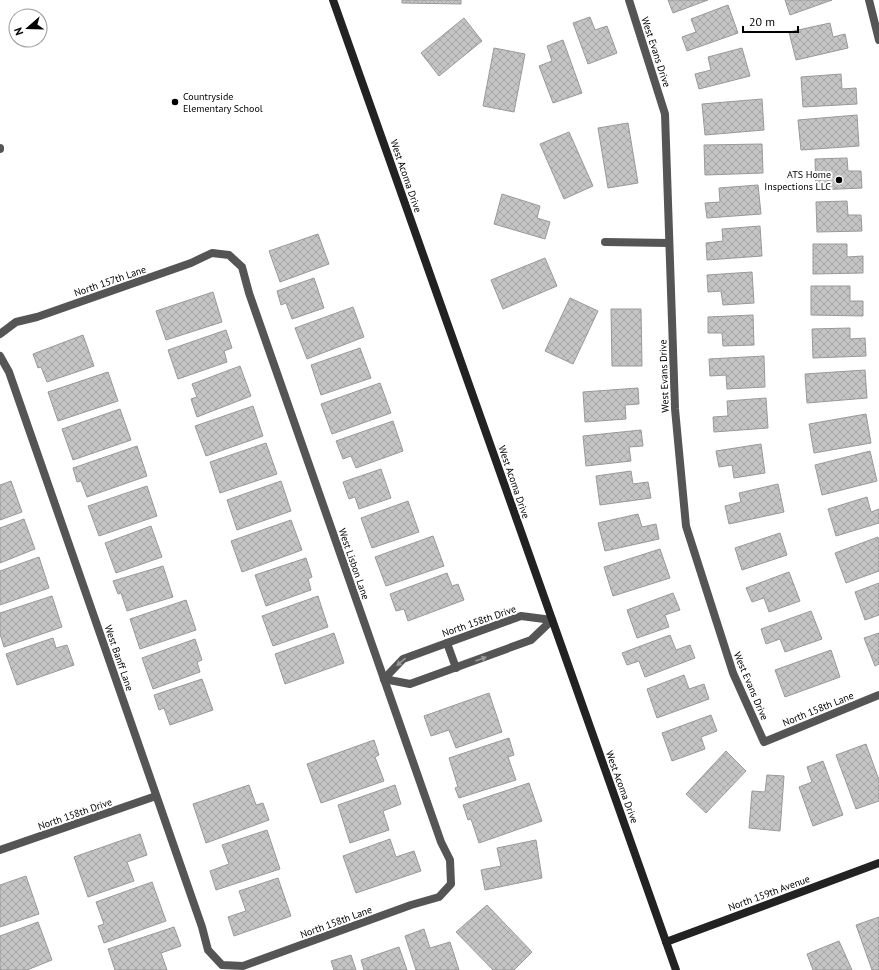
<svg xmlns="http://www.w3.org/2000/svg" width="879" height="970" font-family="'PT Sans',sans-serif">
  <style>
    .building { fill: url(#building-cross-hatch); stroke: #999 }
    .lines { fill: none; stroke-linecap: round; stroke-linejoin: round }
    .lane { stroke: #555; stroke-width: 8 }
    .street { stroke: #555; stroke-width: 8 }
    .secondary { stroke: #222; stroke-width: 8 }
    .oneway { fill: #999 }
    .poi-dot { fill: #000; stroke: #fff; stroke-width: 1.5 }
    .labels { text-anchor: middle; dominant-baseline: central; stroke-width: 4; stroke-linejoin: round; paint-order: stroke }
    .street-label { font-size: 10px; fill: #000; stroke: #fff }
    .poi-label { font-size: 10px; fill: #000; stroke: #fff; text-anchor: start }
  </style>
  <defs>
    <pattern id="building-cross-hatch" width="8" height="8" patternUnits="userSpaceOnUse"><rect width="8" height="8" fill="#c4c4c4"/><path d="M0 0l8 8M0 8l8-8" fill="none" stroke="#a7a7a7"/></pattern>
  </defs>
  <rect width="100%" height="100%" fill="#fff"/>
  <!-- building -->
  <g class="building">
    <polygon points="402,0 461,0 461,4 402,3"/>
    <polygon points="668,0 708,0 673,13"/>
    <polygon points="785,0 832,0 790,15"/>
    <polygon points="728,5 738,33 687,51 682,37 696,32 691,19"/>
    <polygon points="590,17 595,30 607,26 617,53 588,64 573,23"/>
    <polygon points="464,18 482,41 439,76 421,53"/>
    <polygon points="830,23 833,37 845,34 848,48 796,60 789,32"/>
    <polygon points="563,40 582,93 553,103 539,66 552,61 547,46"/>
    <polygon points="494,48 525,54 514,112 483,106"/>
    <polygon points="742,48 750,76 699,89 695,74 711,70 708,57"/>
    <polygon points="841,74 842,89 856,88 857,104 803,107 801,77"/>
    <polygon points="762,99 764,130 705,135 702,104"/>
    <polygon points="857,115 859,146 801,150 798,120"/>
    <polygon points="628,123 638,183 608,188 598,128"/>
    <polygon points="569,132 593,186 564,199 540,144"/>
    <polygon points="762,144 763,173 705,175 704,145"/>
    <polygon points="847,158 848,171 861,171 862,188 816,190 815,159"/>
    <polygon points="758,185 761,214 707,218 705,203 720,202 719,188"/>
    <polygon points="502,194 540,206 537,218 550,222 545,239 494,224"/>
    <polygon points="847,201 848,215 861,215 862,231 817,232 816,202"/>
    <polygon points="760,226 762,256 707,260 706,243 723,241 722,229"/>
    <polygon points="318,234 329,264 280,282 269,251"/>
    <polygon points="813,244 847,244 847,257 863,256 863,273 813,274"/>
    <polygon points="545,258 557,286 503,309 491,280"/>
    <polygon points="752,272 754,303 723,305 721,291 708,292 707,275"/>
    <polygon points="314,278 324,308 292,319 286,303 281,305 277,291"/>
    <polygon points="811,286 850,286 850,301 863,301 863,316 811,315"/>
    <polygon points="213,292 222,322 166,340 156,311"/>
    <polygon points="570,298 598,311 573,364 545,351"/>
    <polygon points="353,307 364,337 307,359 295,328"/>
    <polygon points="611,309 641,309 642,366 612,366"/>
    <polygon points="753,315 754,345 723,346 722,333 708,333 708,317"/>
    <polygon points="850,328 850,339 865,338 866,356 813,358 812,329"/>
    <polygon points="226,330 232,348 224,351 227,362 178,379 168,350"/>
    <polygon points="83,335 94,366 47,382 41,367 38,368 33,354"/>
    <polygon points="360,348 371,378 321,395 311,365"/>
    <polygon points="764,356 765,387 727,389 726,375 710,376 709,359"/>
    <polygon points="240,366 251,396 197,417 191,399 197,397 192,384"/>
    <polygon points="865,370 867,398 807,403 805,374"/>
    <polygon points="108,372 118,401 58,421 48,392"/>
    <polygon points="380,383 391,413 332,434 321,404"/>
    <polygon points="638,388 639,404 625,405 626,419 585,422 583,392"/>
    <polygon points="766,398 768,428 714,432 713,417 728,416 727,401"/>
    <polygon points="253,406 263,436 206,456 195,426"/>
    <polygon points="120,409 131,440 73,460 62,429"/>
    <polygon points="866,414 871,443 814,453 809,424"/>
    <polygon points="393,421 403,451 356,468 351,456 343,459 336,441"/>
    <polygon points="641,430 643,446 629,447 631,461 586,466 583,436"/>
    <polygon points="266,443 277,474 220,493 210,462"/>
    <polygon points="761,444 765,473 734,478 732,465 719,467 716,451"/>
    <polygon points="137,446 147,476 87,497 81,481 77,482 73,468"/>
    <polygon points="870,451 877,481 822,495 815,465"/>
    <polygon points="381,469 391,498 359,509 355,497 349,499 343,482"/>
    <polygon points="631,471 633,484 648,482 651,498 600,505 596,476"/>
    <polygon points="11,481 22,512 0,520 0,485"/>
    <polygon points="281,481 291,511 237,530 227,500"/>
    <polygon points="778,484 784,512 729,524 725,506 741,502 739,493"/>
    <polygon points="147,486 157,516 99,536 88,506"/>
    <polygon points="867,497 871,512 879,509 879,523 836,536 828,509"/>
    <polygon points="408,501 419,532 372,548 361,518"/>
    <polygon points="638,514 642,527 656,524 659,539 605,551 598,523"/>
    <polygon points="24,519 35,549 0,563 0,528"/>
    <polygon points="291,520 302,550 242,572 231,541"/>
    <polygon points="151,526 162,557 116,573 105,543"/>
    <polygon points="780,533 787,555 742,570 735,548"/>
    <polygon points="433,536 444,566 386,586 375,557"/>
    <polygon points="878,537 879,541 879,571 846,583 835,553"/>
    <polygon points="660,549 670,578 613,596 604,567"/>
    <polygon points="39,557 49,588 0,605 0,571"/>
    <polygon points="306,558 312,577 308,579 311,590 266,606 255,575"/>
    <polygon points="163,566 173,597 127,611 121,593 118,594 113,581"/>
    <polygon points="789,572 800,601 769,612 764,598 752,602 746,588"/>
    <polygon points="447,573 452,586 458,584 464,600 408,621 404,609 396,611 390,594"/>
    <polygon points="879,583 879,615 865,620 855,592"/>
    <polygon points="673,593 680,610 665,615 669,627 637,638 627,610"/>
    <polygon points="52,596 62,627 4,647 0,634 0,613"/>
    <polygon points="318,596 328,627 273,646 262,616"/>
    <polygon points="186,600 196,630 140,649 130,619"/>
    <polygon points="811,611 822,639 785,652 780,639 766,644 761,629"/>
    <polygon points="334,633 344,663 285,684 275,654"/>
    <polygon points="879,633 879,664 875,666 864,638"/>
    <polygon points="670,635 676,650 690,645 695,658 645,677 639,661 627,665 622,653"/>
    <polygon points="53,638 56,648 67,645 74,665 17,685 6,654"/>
    <polygon points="195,639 202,660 197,662 200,672 153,689 142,658"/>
    <polygon points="831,650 840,677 785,697 775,670"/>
    <polygon points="684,675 689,689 704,684 709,699 657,718 647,689"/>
    <polygon points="202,679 213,710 170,725 164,708 159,710 154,695"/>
    <polygon points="489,693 502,732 456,748 449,730 431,736 424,716"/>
    <polygon points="711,715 717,731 701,737 705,749 672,761 662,733"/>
    <polygon points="509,738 514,755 508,757 516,780 459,798 455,788 458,787 449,758"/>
    <polygon points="374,740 379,755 375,757 384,781 321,803 307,764"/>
    <polygon points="866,744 879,780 879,801 856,809 836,755"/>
    <polygon points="726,751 746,771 706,813 686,794"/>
    <polygon points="823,761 843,815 813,826 799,787 812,782 807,767"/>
    <polygon points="767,775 784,776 780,831 749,828 752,791 765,792"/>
    <polygon points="529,783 542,821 479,843 471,819 468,820 463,805"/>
    <polygon points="249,785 256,805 263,803 269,820 206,843 193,804"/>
    <polygon points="395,785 401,804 383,811 389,830 350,843 338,805"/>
    <polygon points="267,830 280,869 216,890 210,871 229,864 222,845"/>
    <polygon points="140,834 147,855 127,862 134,881 88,897 74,857"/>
    <polygon points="390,839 396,857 414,851 421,871 356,893 343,856"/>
    <polygon points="536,840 542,878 485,890 481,870 501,866 497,848"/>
    <polygon points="26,876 39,914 0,927 0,885"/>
    <polygon points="278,878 291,916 234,936 228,917 246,911 239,891"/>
    <polygon points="152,882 166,921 104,943 98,926 104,924 96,902"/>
    <polygon points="487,905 532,952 514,970 493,970 456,932"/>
    <polygon points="879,917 879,970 872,970 856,925"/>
    <polygon points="38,922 52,960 27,970 0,970 0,936"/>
    <polygon points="174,927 181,946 161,953 167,970 115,970 108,949"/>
    <polygon points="424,929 430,948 450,942 459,970 416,970 405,936"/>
    <polygon points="839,941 852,970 813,970 807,954"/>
    <polygon points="399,947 407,970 364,970 361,960"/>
    <polygon points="351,955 356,970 334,970 331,961"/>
  </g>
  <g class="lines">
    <!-- lane -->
    <polyline class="lane" points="0,148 0,149"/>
    <!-- street -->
    <g class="street">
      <polyline points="629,0 665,114 675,409 686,526 733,673 764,742 879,695"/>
      <polyline points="869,0 879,40"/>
      <polyline points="605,242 669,243"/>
      <polyline points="0,334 16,322 37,317 191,263 212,253 229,255 242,267 249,293 441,842 450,860 451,884 439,897 411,905 243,966 222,965 208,950 202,927 9,372 0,356"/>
      <polyline points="447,643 456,668"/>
      <polyline points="384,679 403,659 521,616 552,620"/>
      <polyline points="384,679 410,684 531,640 552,620"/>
      <polyline points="0,850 156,796"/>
    </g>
    <!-- secondary -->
    <g class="secondary">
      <polyline points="333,0 676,970"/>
      <polyline points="666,942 879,863"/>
    </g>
  </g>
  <!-- one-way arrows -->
  <defs><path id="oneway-solid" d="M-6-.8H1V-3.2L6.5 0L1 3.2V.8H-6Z"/></defs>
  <g class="oneway">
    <use href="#oneway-solid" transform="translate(481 659) rotate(-20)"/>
    <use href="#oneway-solid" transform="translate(401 662) rotate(140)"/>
  </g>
  <!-- markers -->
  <g class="poi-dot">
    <circle cx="175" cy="102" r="4"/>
    <circle cx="839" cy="180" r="4"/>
  </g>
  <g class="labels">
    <!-- street labels -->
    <g class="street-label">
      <text transform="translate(656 52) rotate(72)">West Evans Drive</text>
      <text transform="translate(406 176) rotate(71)">West Acoma Drive</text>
      <text transform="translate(110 281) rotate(-19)">North 157th Lane</text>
      <text transform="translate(664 376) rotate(-92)">West Evans Drive</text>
      <text transform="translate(514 482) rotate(71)">West Acoma Drive</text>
      <text transform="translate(354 564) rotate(71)">West Lisbon Lane</text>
      <text transform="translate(479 621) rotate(-19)">North 158th Drive</text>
      <text transform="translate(119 658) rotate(71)">West Banff Lane</text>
      <text transform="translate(751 686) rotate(67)">West Evans Drive</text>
      <text transform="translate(818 709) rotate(-22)">North 158th Lane</text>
      <text transform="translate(622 787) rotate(70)">West Acoma Drive</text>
      <text transform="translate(75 814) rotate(-19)">North 158th Drive</text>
      <text transform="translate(769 893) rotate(-20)">North 159th Avenue</text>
      <text transform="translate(336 922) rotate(-20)">North 158th Lane</text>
    </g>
    <!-- poi labels -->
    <g class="poi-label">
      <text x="183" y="96">Countryside<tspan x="183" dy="12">Elementary School</tspan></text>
      <text x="831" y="174" text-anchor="end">ATS Home<tspan x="831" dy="12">Inspections LLC</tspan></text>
    </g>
  </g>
  <!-- north arrow -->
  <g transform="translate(28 28) rotate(250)"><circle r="19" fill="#ffffff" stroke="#999999"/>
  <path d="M0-3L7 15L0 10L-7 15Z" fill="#000000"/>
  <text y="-6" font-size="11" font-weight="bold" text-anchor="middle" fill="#000000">N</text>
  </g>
  <!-- scale -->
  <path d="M743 26v6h55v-6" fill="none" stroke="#000000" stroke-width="2"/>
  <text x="749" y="26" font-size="12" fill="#000000" stroke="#ffffff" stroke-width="3" paint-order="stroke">20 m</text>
</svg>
